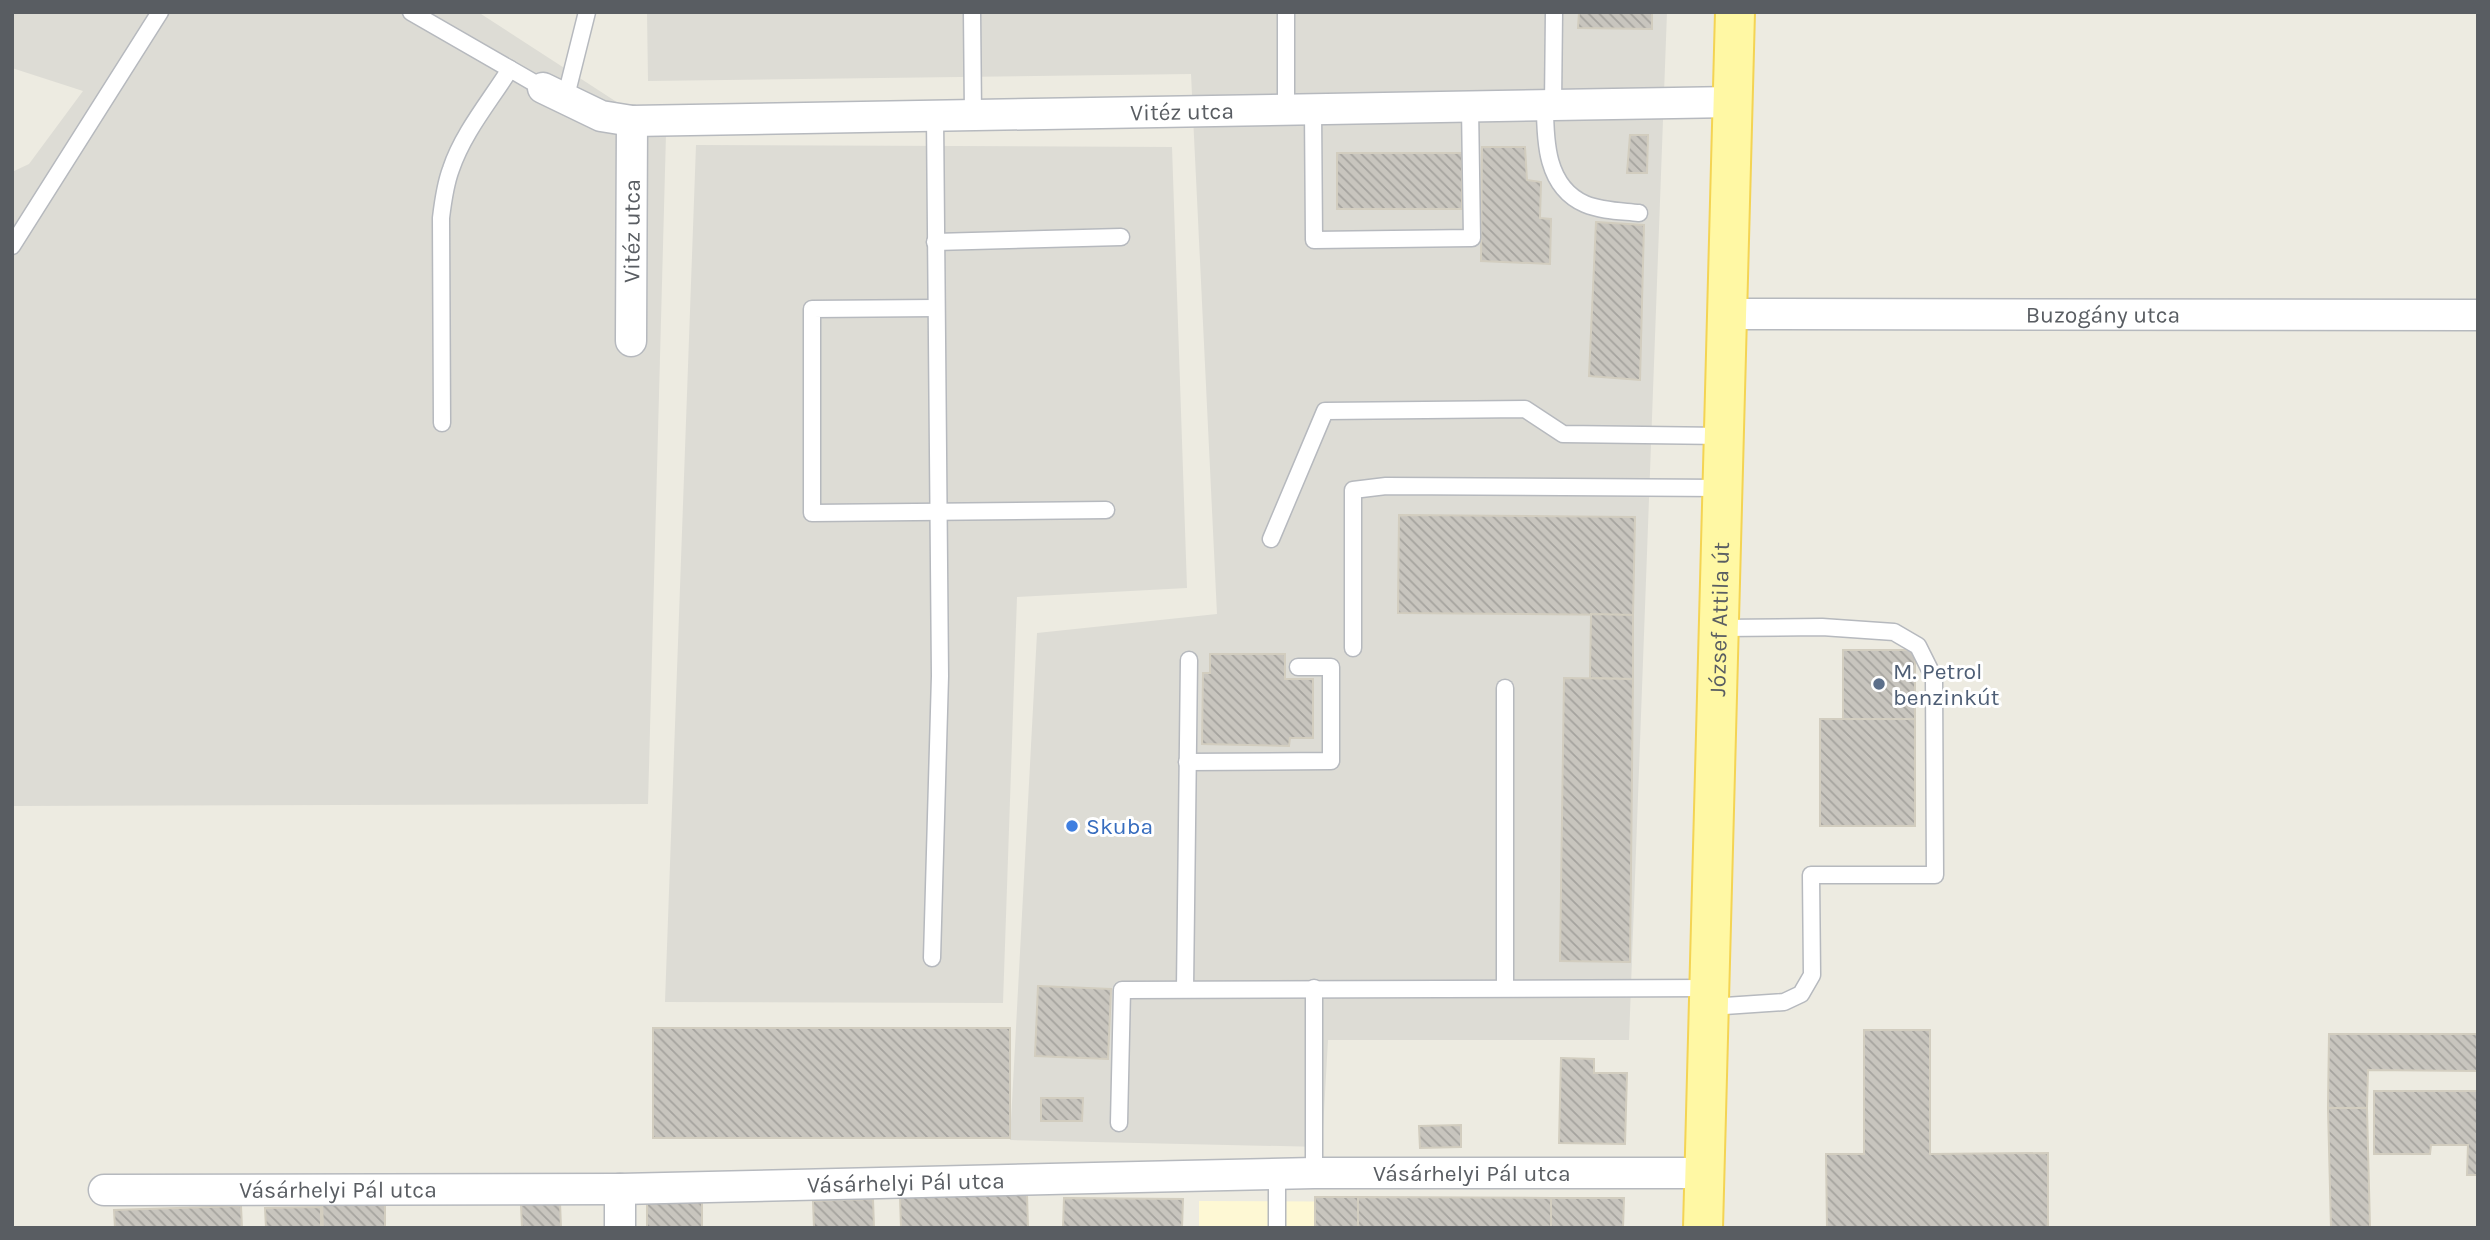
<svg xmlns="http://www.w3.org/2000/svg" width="2490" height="1240" font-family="Karla,sans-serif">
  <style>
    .commercial { fill: #fef8d4 }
    .industrial { fill: #dddcd5 }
    .building { fill: url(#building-back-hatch); stroke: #d2cdbf; stroke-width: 2 }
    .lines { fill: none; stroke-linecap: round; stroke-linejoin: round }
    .lane-casing { stroke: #b6b9be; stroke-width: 19 }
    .street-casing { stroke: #b6b9be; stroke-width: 33 }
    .primary-casing { stroke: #f4d453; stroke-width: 42 }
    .lane { stroke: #fff; stroke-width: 16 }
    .street { stroke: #fff; stroke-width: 30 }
    .primary { stroke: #fff8a4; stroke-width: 38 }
    .service-dot { fill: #5c6f8a; stroke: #fff; stroke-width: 2.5 }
    .shop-dot { fill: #3f7fe0; stroke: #fff; stroke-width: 2.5 }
    .labels { text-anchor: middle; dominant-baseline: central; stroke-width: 6; stroke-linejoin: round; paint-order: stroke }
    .street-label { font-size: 23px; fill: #595d62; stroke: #fff }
    .service-label { font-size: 23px; fill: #4e5e75; stroke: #fff; text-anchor: start }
    .shop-label { font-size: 23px; fill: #366cbe; stroke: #fff; text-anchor: start }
  </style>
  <defs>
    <pattern id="building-back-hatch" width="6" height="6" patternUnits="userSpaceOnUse" patternTransform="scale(1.75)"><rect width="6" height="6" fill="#c8c5be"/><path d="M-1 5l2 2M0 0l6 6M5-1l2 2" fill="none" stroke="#a5a39e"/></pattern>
  </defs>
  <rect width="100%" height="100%" fill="#edebe1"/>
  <!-- commercial -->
  <polygon class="commercial" points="1199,1201 1620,1203 1620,1228 1199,1228"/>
  <!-- industrial -->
  <g class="industrial">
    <polygon points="12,12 478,12 666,134 648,804 12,806 12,172 29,164 83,91 12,68"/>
    <polygon points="647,12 1667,12 1629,1040 1328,1040 1322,1147 1010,1140 1037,633 1217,614 1191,74 648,81"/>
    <polygon points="696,145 1172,147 1187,588 1017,597 1003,1003 665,1002"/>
  </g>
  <!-- building -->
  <g class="building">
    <polygon points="1579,12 1652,12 1652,29 1578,28"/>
    <polygon points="1630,135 1648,135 1647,173 1627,173"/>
    <polygon points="1482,147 1525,147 1527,180 1541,182 1540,218 1551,219 1550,264 1481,261"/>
    <rect x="1337" y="153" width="125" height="56"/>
    <polygon points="1596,222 1644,225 1640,380 1589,376"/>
    <polygon points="1399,515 1635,517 1633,615 1398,613"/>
    <polygon points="1591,614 1633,615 1633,679 1590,678"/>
    <rect x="1843" y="650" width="72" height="69"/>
    <polygon points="1210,654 1285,654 1285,679 1313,679 1313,738 1290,738 1289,746 1202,744 1203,673 1210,673"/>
    <polygon points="1564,678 1633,679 1630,962 1560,961"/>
    <rect x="1820" y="719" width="95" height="107"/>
    <polygon points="1038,986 1111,989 1108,1059 1035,1056"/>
    <rect x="653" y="1028" width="357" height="110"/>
    <polygon points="1864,1030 1930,1030 1930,1154 2048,1153 2048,1228 1827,1228 1826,1154 1864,1154"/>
    <polygon points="2329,1034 2478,1034 2478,1071 2368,1070 2367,1108 2328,1108"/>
    <polygon points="1561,1058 1594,1059 1594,1073 1627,1073 1625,1144 1559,1143"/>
    <polygon points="2374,1091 2478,1091 2478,1175 2467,1175 2468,1145 2431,1145 2430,1154 2374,1154"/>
    <polygon points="1041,1098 1083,1098 1082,1121 1041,1121"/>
    <polygon points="2328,1108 2367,1108 2370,1228 2331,1228"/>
    <polygon points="1461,1125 1461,1147 1420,1148 1419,1126"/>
    <polygon points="1027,1194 1028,1228 901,1228 900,1196"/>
    <rect x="1315" y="1197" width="43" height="31"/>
    <polygon points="1358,1197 1551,1198 1551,1228 1358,1228"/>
    <polygon points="1064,1198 1183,1199 1182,1228 1063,1228"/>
    <polygon points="1551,1198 1624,1198 1623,1228 1551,1228"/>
    <polygon points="873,1199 874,1228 814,1228 813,1201"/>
    <polygon points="385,1201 385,1228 323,1228 322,1202"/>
    <polygon points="560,1202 561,1228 522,1228 521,1205"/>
    <rect x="647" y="1202" width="55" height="26"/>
    <polygon points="241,1206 242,1228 115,1228 114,1210"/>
    <polygon points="321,1207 321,1228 266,1228 265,1208"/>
  </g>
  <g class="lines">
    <!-- lane casing -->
    <g class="lane-casing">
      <g id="lane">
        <polyline points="411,12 543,88"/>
        <polyline points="972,12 973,115"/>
        <polyline points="565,100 587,12"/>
        <path d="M1545,105c0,36 1,82 40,99 17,7 36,7 54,9"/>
        <polyline points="1553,105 1554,12"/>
        <polyline points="1313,109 1314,240 1472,238 1470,107"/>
        <polyline points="1286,110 1286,12"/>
        <polyline points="935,242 1121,237"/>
        <polyline points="12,246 160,12"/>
        <polyline points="936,308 812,309 812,513 1106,510"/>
        <path d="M442,423l-1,-205c2,-17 4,-33 10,-49 12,-36 39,-68 59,-100"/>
        <polyline points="1271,539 1325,411 1525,409 1563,434 1724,436"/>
        <polyline points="1353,648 1353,490 1386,486 1723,488"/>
        <polyline points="1505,688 1505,988"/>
        <polyline points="1187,762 1331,761 1331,667 1298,667"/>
        <polyline points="932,958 940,676 935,116"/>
        <polyline points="1314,988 1314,1173"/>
        <polyline points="1185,989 1189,660"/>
        <polyline points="1710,1007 1784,1002 1801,994 1812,975 1811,875 1935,875 1934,678 1918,646 1894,632 1822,627 1720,628"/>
        <polyline points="1119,1123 1122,990 1710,988"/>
        <polyline points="1277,1228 1277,1174"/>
      </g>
    </g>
    <!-- street casing -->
    <g class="street-casing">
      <g id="street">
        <path id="s1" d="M543,88l58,28 31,5 1101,-19"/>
        <path id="s2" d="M1727,314l751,1"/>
        <path id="s3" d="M631,341l1,-220"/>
        <polyline points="620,1189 620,1228"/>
        <path id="s4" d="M104,1190l516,-1 694,-16h391"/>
      </g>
    </g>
    <!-- primary casing -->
    <g class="primary-casing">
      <g id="primary">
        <path id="s5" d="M1703,1228l32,-1216"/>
      </g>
    </g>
    <!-- lane -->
    <use href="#lane" class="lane"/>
    <!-- street -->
    <use href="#street" class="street"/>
    <!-- primary -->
    <use href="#primary" class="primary"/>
  </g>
  <!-- markers -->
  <circle class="service-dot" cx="1879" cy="684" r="7"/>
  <circle class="shop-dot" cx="1072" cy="826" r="7"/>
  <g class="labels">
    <!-- street labels -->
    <g class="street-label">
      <text stroke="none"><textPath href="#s1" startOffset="646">Vitéz utca</textPath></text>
      <text stroke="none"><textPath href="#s3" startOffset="110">Vitéz utca</textPath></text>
      <text stroke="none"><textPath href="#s2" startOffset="376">Buzogány utca</textPath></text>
      <text stroke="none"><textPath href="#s5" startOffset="609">József Attila út</textPath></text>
      <text stroke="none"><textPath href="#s4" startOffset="1368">Vásárhelyi Pál utca</textPath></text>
      <text stroke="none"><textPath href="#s4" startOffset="802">Vásárhelyi Pál utca</textPath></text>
      <text stroke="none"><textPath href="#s4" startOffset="234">Vásárhelyi Pál utca</textPath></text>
    </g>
    <!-- service labels -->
    <g class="service-label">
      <text x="1893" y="671">M. Petrol<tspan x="1893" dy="26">benzinkút</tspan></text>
    </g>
    <!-- shop labels -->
    <g class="shop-label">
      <text x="1086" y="826">Skuba</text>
    </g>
  </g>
  <!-- border -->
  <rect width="2490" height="1240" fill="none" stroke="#595d62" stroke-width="28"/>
</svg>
